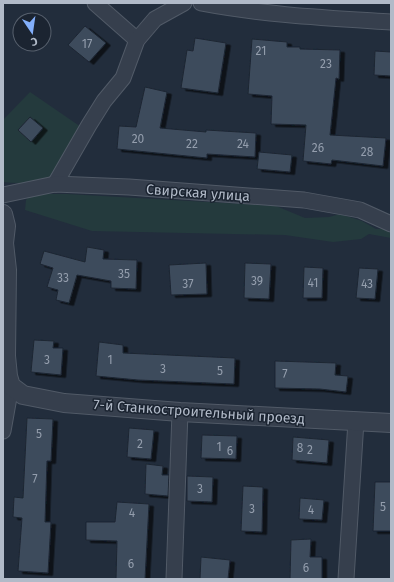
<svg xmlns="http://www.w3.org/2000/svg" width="394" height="582" font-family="'Fira Sans',sans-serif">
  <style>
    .green { fill: #243a3d }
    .building { fill: #3e4b5c; stroke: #1d2633; filter: url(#shadow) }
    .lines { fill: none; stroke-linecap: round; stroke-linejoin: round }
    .minor-casing { stroke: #515a67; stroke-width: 17 }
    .tertiary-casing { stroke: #515a67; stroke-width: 20 }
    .minor { stroke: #363f4d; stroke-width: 15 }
    .tertiary { stroke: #363f4d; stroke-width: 18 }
    .labels { text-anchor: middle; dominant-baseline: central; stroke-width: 3; stroke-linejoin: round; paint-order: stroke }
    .number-label { font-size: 12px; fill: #949ead }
    .street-label { font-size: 14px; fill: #b1bac8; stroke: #1b2431 }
  </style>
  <defs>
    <filter id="shadow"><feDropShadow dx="4.5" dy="2.5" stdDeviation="0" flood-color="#0009"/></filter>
  </defs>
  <rect width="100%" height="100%" fill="#222d3c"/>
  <!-- green -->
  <g class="green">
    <path d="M30,92l51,35 -29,51c-17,5 -32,6 -49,4v-62z"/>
    <polygon points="31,194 67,194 276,206 305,218 329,217 340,214 362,221 376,229 391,229 391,238 369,234 361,239 333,242 285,235 92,231 25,210 26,200"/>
  </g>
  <!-- building -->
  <g class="building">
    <polygon points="85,26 106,43 89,62 68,45"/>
    <polygon points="195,38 226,43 218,93 181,88 187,50 193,51"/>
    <polygon points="252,39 287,42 287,47 300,47 300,49 340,50 339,79 336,78 330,135 386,138 383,166 332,160 331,164 303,161 306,125 271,124 272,96 248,94"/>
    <polygon points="375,51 391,52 391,76 374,75"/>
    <polygon points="145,87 167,92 160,128 206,132 206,130 256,133 255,157 207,154 207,158 117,149 119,126 136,127"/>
    <polygon points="30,117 43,128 31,142 18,130"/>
    <polygon points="259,152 292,155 290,172 257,169"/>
    <polygon points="87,247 104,250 103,259 137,260 136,289 111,288 111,281 77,275 69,303 56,300 58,290 47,287 53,268 40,264 44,251 85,262"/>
    <polygon points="206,263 207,294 171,295 169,265"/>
    <polygon points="245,263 271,264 269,299 244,298"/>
    <polygon points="304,267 323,268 322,298 303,298"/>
    <polygon points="359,268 378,269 375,299 356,298"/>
    <polygon points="34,340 54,341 53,348 63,348 61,375 31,372"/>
    <polygon points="99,342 123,345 123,353 235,358 234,384 138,380 96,376"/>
    <polygon points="275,361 336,363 335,375 348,376 346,392 320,389 275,388"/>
    <polygon points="27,418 53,419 51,461 47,461 45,522 51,522 48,573 18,571 22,518 13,517 14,497 23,498"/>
    <polygon points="129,428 154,430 151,459 127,457"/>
    <polygon points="202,435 237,436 236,459 201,458"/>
    <polygon points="293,437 329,440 327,463 292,460"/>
    <polygon points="146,464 163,466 162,475 169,475 168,496 145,494"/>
    <polygon points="187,476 213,477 212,502 187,501"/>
    <polygon points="375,482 391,482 391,531 373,531"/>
    <polygon points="243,486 263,487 262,532 241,531"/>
    <polygon points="300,498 324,500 322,520 299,519"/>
    <polygon points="117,502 149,504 145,579 116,579 117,541 86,540 86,522 115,522"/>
    <polygon points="311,539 310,557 322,557 322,579 290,579 291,540"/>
    <polygon points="201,557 230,560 228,579 200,579"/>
  </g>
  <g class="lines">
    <!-- minor casing -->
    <g class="minor-casing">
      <g id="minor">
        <polyline points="95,3 137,40"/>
        <path d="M201,3c63,12 127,15 190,19"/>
        <polyline points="55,184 89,125 104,101 123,78 137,40 155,19 184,3"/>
        <polyline points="3,195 55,184 129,187 304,200 360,210 391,224"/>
        <polyline points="3,431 11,386"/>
        <polyline points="174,579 180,412"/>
        <polyline points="346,579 356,421"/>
      </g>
    </g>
    <!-- tertiary casing -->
    <g class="tertiary-casing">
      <polyline id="tertiary" points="3,214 6,226 4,243 7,270 6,356 8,376 11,386 23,395 64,403 180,412 391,423"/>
    </g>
    <!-- minor -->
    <use href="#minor" class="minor"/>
    <!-- tertiary -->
    <use href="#tertiary" class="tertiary"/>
  </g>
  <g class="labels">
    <!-- number labels -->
    <g class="number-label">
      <text x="87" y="44">17</text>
      <text x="261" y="51">21</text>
      <text x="326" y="64">23</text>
      <text x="138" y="139">20</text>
      <text x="192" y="144">22</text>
      <text x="243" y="144">24</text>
      <text x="318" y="148">26</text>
      <text x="367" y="152">28</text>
      <text x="124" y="274">35</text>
      <text x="63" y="278">33</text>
      <text x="257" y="281">39</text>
      <text x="313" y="283">41</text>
      <text x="188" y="284">37</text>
      <text x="367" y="284">43</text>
      <text x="47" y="360">3</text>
      <text x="110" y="360">1</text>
      <text x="163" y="369">3</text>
      <text x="220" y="371">5</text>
      <text x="285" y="374">7</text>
      <text x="39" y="434">5</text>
      <text x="140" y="444">2</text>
      <text x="219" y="447">1</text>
      <text x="300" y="448">8</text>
      <text x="310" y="450">2</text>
      <text x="230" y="451">6</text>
      <text x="35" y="479">7</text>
      <text x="200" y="489">3</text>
      <text x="383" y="507">5</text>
      <text x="252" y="509">3</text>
      <text x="311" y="510">4</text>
      <text x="132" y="513">4</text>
      <text x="131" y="564">6</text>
      <text x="306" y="568">6</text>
    </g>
    <!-- street labels -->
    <g class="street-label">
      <text transform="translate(198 193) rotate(4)">Свирская улица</text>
      <text transform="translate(199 412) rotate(4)">7-й Станкостроительный проезд</text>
    </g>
  </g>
  <!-- border -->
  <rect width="394" height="582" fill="none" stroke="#b1bac8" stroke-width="8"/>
  <!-- north arrow -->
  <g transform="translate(32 32) rotate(167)"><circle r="19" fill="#1b2431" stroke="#57606d"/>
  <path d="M0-3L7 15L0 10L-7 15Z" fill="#83affb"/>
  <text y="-6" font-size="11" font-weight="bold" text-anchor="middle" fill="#b1bac8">С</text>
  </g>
</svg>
